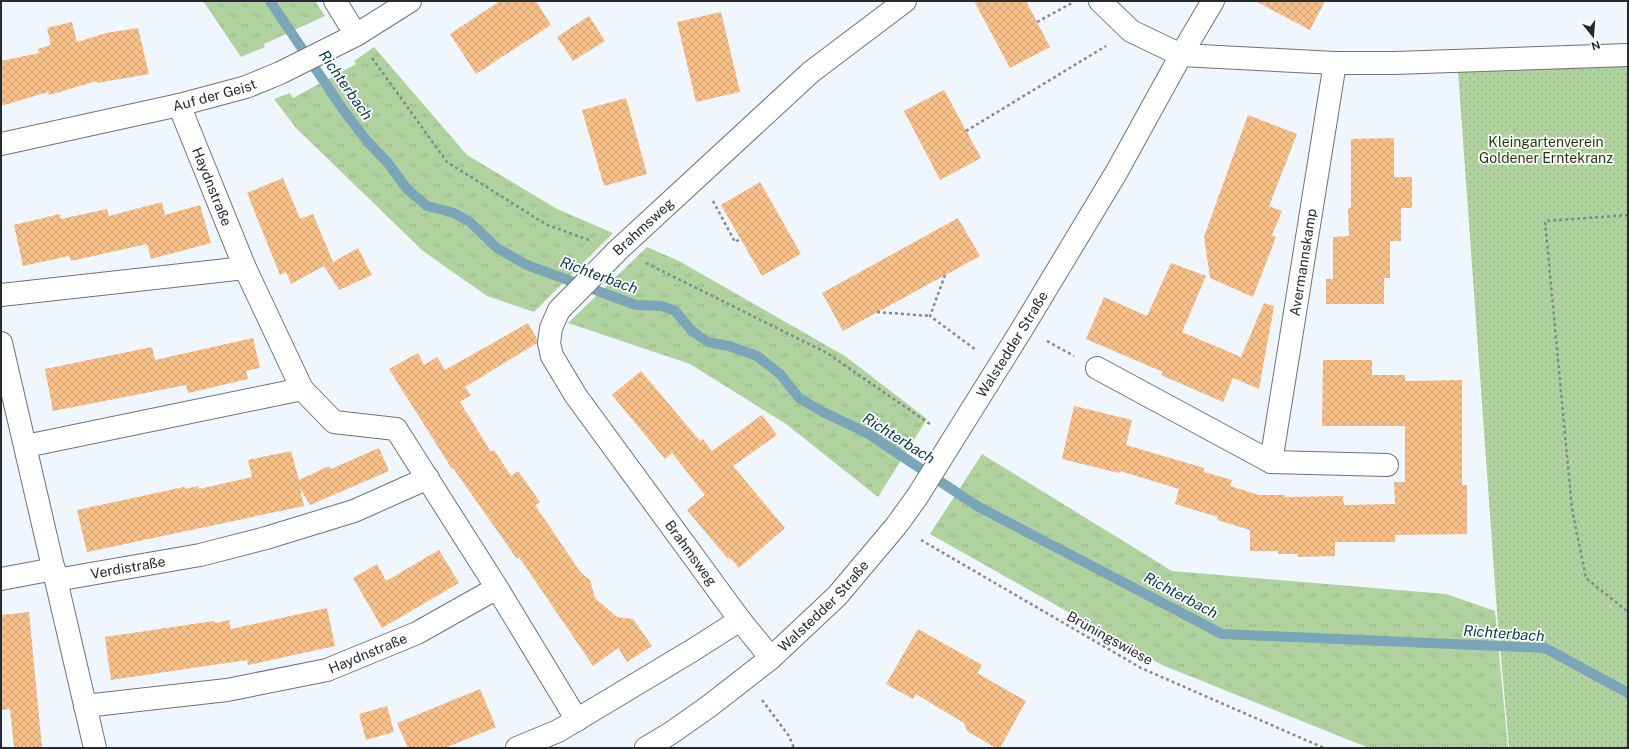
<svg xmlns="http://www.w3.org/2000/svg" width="1629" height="749" font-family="'Public Sans',sans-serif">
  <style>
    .grass { fill: url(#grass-tufts) }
    .garden { fill: url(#garden-dots) }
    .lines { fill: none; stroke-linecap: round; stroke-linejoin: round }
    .stream { stroke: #7ba5b9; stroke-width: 10 }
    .building { fill: url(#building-cross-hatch) }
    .minor-casing { stroke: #6d737b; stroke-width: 24 }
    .major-casing { stroke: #6d737b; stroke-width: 24 }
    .path { stroke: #858a8f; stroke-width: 2.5; stroke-dasharray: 3 3; stroke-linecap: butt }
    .minor { stroke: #fff; stroke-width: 22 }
    .major { stroke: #fff; stroke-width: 22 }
    .labels { text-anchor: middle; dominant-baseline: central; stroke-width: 3.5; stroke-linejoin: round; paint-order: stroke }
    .street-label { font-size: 14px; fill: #272a2d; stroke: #fff }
    .park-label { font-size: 14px; fill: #1a3a02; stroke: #fff }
    .water-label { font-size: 15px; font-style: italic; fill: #05384a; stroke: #fff }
  </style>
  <defs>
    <pattern id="grass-tufts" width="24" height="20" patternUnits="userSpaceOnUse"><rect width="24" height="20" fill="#b0d29e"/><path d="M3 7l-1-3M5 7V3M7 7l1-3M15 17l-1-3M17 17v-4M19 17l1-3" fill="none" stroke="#97b488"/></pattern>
    <pattern id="garden-dots" width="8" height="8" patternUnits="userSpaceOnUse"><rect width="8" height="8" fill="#b0d29e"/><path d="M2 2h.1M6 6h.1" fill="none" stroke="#97b488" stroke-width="1.8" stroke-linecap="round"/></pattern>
    <pattern id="building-cross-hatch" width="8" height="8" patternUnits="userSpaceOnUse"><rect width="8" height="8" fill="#f6c088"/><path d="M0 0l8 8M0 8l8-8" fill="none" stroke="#d3a576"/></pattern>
  </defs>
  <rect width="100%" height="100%" fill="#f0f6fd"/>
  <!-- grass -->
  <g class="grass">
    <polygon points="203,1 315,1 325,16 264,44 265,47 241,57"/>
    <polygon points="374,47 467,155 557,209 613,233 534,312 487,296 423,251 296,128 274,99 290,93 293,98 356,64 354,61"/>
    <polygon points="647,247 679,261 845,356 927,419 878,497 786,424 690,364 568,323"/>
    <polygon points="982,454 1172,571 1446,594 1495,611 1508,748 1369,748 1162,665 930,534"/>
  </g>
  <!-- garden -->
  <polygon class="garden" points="1628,65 1628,748 1509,748 1497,612 1458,71"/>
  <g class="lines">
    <!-- stream -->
    <polyline class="stream" points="270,1 344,111 367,141 388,163 407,189 427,206 454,213 470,222 497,248 527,265 636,305 662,306 675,311 692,331 708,342 729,346 757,356 780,374 799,398 823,412 867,433 977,506 1222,634 1545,648 1628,693"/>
  </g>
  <!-- building -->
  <g class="building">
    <polygon points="500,1 536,1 551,25 476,74 450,34"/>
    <polygon points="974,1 1026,1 1050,47 1010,68"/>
    <polygon points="1255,1 1325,1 1310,30"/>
    <polygon points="721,12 740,92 696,102 677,22"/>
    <polygon points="589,16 605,41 573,61 557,37"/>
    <polygon points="72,22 77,42 106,33 138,28 149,74 97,83 97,81 49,95 48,92 1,106 1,61 39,53 38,49 51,45 47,28"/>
    <polygon points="944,90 981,158 940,180 904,111"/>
    <polygon points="626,98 647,174 604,186 582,110"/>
    <polygon points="1248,115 1297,134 1269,206 1282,211 1272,235 1276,237 1253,297 1210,278 1204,237"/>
    <polygon points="1394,138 1394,177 1412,177 1412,208 1401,208 1401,241 1390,241 1390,278 1384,278 1384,304 1326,304 1326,279 1333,279 1333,237 1349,236 1348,208 1351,208 1351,139"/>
    <polygon points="283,178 300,219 313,214 333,262 358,248 372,275 339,290 324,266 291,284 286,272 280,275 247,193"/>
    <polygon points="760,182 801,254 762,276 721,205"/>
    <polygon points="162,202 165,215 200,205 211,243 151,259 147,244 71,261 69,256 23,266 14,225 60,214 61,219 107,209 109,216"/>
    <polygon points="958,218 980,256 843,331 822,293"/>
    <polygon points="1171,263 1206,276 1182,332 1241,357 1264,303 1274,306 1259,389 1233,378 1223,402 1161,375 1163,372 1086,339 1104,297 1147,316"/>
    <polygon points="528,323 537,339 537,343 465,387 471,395 460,402 491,452 494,450 511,476 518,471 540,502 535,505 581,573 590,580 595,598 617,617 633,619 652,646 627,662 618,648 593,666 519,557 517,559 453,468 452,469 389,369 418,353 424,365 437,357 445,370"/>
    <polygon points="253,338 260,368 246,371 248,379 188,393 186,385 53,411 45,369 152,347 155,360"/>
    <polygon points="1323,360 1372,360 1372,375 1405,375 1405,381 1462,380 1462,485 1467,485 1467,534 1395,535 1395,542 1335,542 1335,556 1298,557 1298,554 1278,554 1278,551 1250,551 1250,530 1217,520 1218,517 1175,504 1179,489 1120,471 1119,473 1062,459 1074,406 1132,420 1126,445 1204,468 1204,472 1232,480 1230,486 1259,495 1285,495 1285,497 1343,496 1344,505 1395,504 1394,482 1405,482 1405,426 1322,426"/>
    <polygon points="641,371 700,441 703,439 712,451 762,415 777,435 733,466 785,528 739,568 729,557 728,559 687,510 705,495 672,453 665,459 612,395"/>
    <polygon points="379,448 389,471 310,505 300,488 304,506 87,552 77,510 184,487 185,489 198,486 199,489 252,477 248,460 291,451 299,480 329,466 331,469"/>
    <polygon points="439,550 459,583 382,628 353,578 377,564 386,581"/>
    <polygon points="327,608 335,646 248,665 247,660 111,680 105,637 214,621 215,623 229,620 231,629"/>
    <polygon points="29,612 42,748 14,748 10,709 1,710 1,615"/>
    <polygon points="918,629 982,665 977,673 1026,701 1000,748 996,748 967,731 964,723 916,694 913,699 886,684"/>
    <polygon points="480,689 496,727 445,748 408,748 397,723"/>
    <polygon points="387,706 394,732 366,740 359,714"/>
  </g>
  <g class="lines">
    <!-- minor casing -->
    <g class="minor-casing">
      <g id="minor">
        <polyline points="335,1 356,35"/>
        <polyline points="1100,1 1131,31 1181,55 1335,63 1394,63 1628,55"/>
        <path id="s1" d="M179,105l66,163 57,121 32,33 62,7 101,159 80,132"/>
        <path id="s2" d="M1,144l178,-39 67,-18 34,-14 76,-38 54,-34"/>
        <polyline points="1,295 245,268"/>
        <polyline points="1,343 95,748"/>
        <path id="s3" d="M1097,368l174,94 64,-399"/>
        <polyline points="26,446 302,389"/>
        <polyline points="1271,462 1387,465"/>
        <polyline points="1,579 54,569"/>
        <path id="s4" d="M56,580l144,-25 66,-17 88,-27 74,-33"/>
        <path id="s5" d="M771,658l-31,-38 -164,-224 -24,-40 -3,-13 2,-15 8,-18 59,-60 193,-178 94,-71"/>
        <path id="s6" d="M85,706l142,-16 100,-20 90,-37 80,-45"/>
        <polyline points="517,748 558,731 693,650 740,620"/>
      </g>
    </g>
    <!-- major casing -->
    <g class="major-casing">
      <g id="major">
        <path id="s7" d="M646,748l25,-15 37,-26 63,-49 66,-62 59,-70 21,-29 105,-168 94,-156 65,-118 32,-54"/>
      </g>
    </g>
    <!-- path -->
    <g class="path">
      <polyline points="1037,22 1072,3"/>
      <polyline points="372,58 447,162 547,225 589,240"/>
      <polyline points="966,131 1106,46"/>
      <polyline points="713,201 735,242 740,239"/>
      <polyline points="1628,215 1545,221 1572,509 1586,578 1628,612"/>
      <polyline points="646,263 827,353 930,424"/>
      <polyline points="945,275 930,316 976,350"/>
      <polyline points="877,312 930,316"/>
      <polyline points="1047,341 1074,356"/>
      <polyline points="921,540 1141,668 1324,748"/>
      <polyline points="762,700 789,736 794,748"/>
    </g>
    <!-- minor -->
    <use href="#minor" class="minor"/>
    <!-- major -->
    <use href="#major" class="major"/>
  </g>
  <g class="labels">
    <!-- street labels -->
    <g class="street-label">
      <text stroke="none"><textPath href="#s2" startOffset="219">Auf der Geist</textPath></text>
      <text stroke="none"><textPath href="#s1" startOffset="88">Haydnstraße</textPath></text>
      <text stroke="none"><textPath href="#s5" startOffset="540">Brahmsweg</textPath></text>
      <text stroke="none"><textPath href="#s3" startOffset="400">Avermannskamp</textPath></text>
      <text stroke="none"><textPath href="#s7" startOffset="552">Walstedder Straße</textPath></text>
      <text transform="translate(691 553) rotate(54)">Brahmsweg</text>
      <text stroke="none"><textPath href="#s4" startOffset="73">Verdistraße</textPath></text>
      <text stroke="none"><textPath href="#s7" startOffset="228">Walstedder Straße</textPath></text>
      <text transform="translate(1110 638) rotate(29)">Brüningswiese</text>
      <text stroke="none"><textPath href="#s6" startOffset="289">Haydnstraße</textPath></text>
    </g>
    <!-- park labels -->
    <g class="park-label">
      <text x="1546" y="142">Kleingartenverein<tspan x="1546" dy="16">Goldener Erntekranz</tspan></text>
    </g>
    <!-- water labels -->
    <g class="water-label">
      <text transform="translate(346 85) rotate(55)">Richterbach</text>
      <text transform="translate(599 275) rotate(20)">Richterbach</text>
      <text transform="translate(899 438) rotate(32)">Richterbach</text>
      <text transform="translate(1181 595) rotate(28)">Richterbach</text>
      <text transform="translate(1504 633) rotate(4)">Richterbach</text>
    </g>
  </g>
  <!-- border -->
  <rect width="1629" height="749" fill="none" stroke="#272a2d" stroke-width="4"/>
  <!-- north arrow -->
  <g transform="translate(1593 36) rotate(163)" stroke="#ffffff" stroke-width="3" paint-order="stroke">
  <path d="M0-3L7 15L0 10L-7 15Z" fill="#272a2d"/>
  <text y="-6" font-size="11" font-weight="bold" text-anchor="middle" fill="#272a2d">N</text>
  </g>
</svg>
